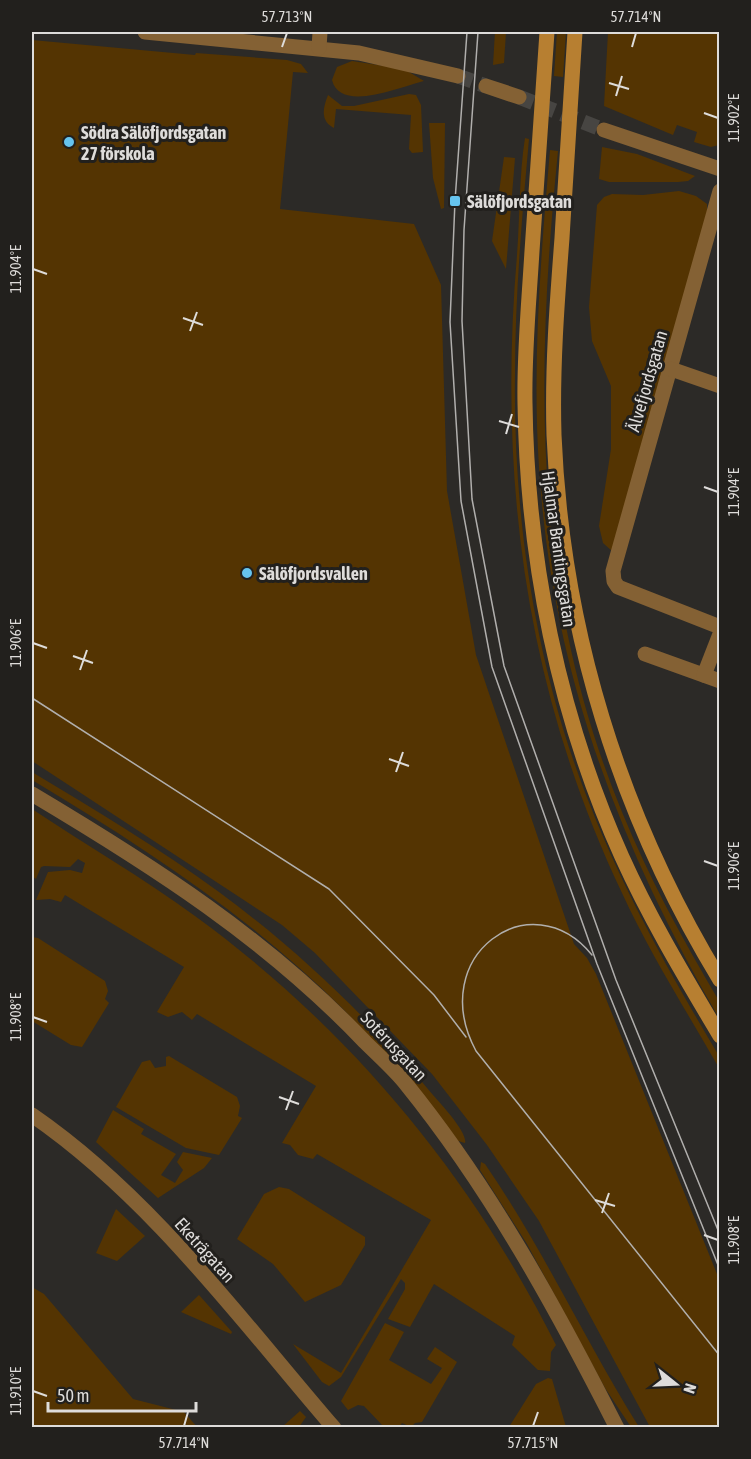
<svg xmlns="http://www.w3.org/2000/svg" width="751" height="1459" font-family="'Asap Condensed',sans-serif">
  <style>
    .green { fill: #543402 }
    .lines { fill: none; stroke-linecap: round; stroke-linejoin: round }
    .minor-tunnel { stroke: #474542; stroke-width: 15; stroke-dasharray: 15 8; stroke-linecap: butt }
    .minor { stroke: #846134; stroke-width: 15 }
    .tertiary { stroke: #846134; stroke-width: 15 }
    .secondary { stroke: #b77f31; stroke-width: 15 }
    .tram { stroke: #b1afad; stroke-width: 1.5 }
    .ticks { fill: none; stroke: #dedcda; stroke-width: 2 }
    .poi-dot { fill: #66c4ef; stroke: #22201d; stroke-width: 2 }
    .labels { text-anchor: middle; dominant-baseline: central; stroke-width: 6; stroke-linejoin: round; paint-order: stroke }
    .poi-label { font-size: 18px; font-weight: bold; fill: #dedcda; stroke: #22201d; text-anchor: start }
    .street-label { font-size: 18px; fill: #dedcda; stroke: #22201d }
    .neatline { fill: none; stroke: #dedcda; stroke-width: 2 }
    .ticks-label { font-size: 15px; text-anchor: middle; fill: #dedcda }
  </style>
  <rect width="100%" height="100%" fill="#2c2a27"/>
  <!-- green -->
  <g class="green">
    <polygon points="495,32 506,32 504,63 493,65"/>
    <polygon points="557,32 566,32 563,77 554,76"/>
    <polygon points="608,32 719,32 719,145 711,147 694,142 697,132 677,125 673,135 604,106"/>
    <polygon points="32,40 195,55 196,53 287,60 301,64 308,73 293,72 280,209 414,224 441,285 447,491 476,655 574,944 587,958 596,974 719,1279 719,1338 717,1336 720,1343 719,1427 650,1427 539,1221 487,1145 432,1074 315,953 282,925 32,761"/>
    <path d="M352,61l52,8 20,12c-24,6 -84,32 -92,-1l5,-13z"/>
    <path d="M409,94l7,1 5,10 2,47 -11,1 -3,-4 2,-34 -75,-6 -2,19c-14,-7 -11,-20 -6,-33l14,11h12z"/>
    <polygon points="429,123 445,123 444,208 441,209 433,178"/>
    <path d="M525,138l4,1c-7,78 -14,157 -14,236 -2,141 20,288 71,420 35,92 83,177 133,261v12c-33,-58 -69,-114 -97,-175 -97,-204 -124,-415 -105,-638 3,-39 2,-79 8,-117z"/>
    <polygon points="602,147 637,154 695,176 688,181 678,182 609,182 599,179"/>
    <path d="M550,150l8,1c-23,229 -26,443 64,661 27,66 61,128 97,189v17c-101,-174 -167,-348 -180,-551 -7,-105 2,-212 11,-317z"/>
    <polygon points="504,157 515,158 506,269 492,241"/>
    <polygon points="679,191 696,196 707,204 707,212 612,551 603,543 599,526 611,449 611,386 592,341 589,307 597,205 604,197 612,194 643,195"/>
    <path d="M32,772c63,38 127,76 187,120 79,58 152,128 214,203 8,9 35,38 32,48l-7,-2c-38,-45 -75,-91 -116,-133 -91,-91 -200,-162 -310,-228z"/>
    <path d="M32,809c54,36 110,68 163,107 155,113 275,258 361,429l-5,7 -1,19 -12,-1 -26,-25 3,-9 -81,-52 -24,43 -22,-8 17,-30v-6l-4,-4 -60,98 -12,9 -7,-4 -29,-38 48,29 90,-153 -114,-66 -4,5 -15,-4 -8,-10 -8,-2 34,-57 -119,-72 -5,6 -10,-8 -14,5 -11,-5 27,-45 -119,-72 -4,7 -11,-3 -14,1 12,-28 22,-2 12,3 3,-10 -7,-4 -8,8 -26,-1 -3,1 -5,12 -4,-3z"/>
    <polygon points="32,937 38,938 105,981 108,991 105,999 109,1003 82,1047 71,1045 32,1021"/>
    <polygon points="169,1056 237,1097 240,1106 238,1116 242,1118 219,1155 186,1148 116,1107 142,1062 150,1060 155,1068 166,1066 166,1057"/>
    <polygon points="113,1110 144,1129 141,1134 176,1154 161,1175 175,1183 183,1170 177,1162 183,1152 212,1158 204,1168 158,1198 96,1142"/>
    <path d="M481,1162l4,2c58,84 100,177 154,263h-8l-26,-39 -78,-144 -47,-74z"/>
    <polygon points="279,1187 289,1189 365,1237 365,1245 341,1285 305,1302 273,1264 237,1239 264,1194"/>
    <polygon points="116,1209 145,1236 117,1261 96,1253"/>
    <polygon points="32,1287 44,1294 133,1399 184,1412 197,1427 32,1427"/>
    <polygon points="199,1295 232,1332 231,1334 181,1312"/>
    <polygon points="385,1323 404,1332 389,1360 431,1384 442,1368 427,1359 435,1347 457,1362 422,1422 415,1423 411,1427 402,1423 399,1427 384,1427 364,1406 358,1405 348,1410 341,1401"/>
    <polygon points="548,1378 552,1379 566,1427 509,1427 536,1384"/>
    <polygon points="300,1411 306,1417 299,1427 282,1427"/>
  </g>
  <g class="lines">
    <!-- minor-tunnel -->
    <g class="minor-tunnel">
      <polyline points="458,76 486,86"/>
      <polyline points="519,97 604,130"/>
    </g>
    <!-- minor -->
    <g class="minor">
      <polyline points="145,32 359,53 458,76"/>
      <polyline points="319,48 320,32"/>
      <polyline points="486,86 519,97"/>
      <polyline points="604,130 720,169"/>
      <polyline points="720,191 613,571 614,581 618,587 720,627"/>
      <polyline points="671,369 720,386"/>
      <polyline points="645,654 720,681"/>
      <polyline points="704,675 720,634"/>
      <path d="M32,1115c119,82 208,204 302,313"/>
    </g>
    <!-- tertiary -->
    <path class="tertiary" d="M32,794c121,72 235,145 333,248 14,14 29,27 41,42 85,105 150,224 211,344"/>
    <!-- secondary -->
    <g class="secondary">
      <path d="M547,32c-5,73 -10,146 -15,219 -3,51 -8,101 -7,152 2,155 33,312 97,454 28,62 63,120 98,179"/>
      <path d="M575,32c-4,68 -9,137 -13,206 -5,65 -10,131 -8,197 8,193 65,379 166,545"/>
    </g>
    <!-- tram -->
    <g class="tram">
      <polyline points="467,32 455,201 450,322 461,501 492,667 597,964 720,1270"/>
      <polyline points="478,32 464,230 462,321 472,499 504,666 616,980 720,1235"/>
      <polyline points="32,698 329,889 434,995 466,1037"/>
      <path d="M592,955c-61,-75 -167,1 -116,96l244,305"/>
    </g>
  </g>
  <!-- ticks -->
  <path class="ticks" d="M282,47l5,-14M632,47l4,-14M609,83l20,6M616,96l6,-20M704,113l14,5M33,269l14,5M183,318l20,7M190,331l7,-19M499,421l20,6M506,434l6,-20M704,487l14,5M33,643l14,5M73,656l20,7M80,670l7,-20M389,759l20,7M396,772l7,-20M704,861l14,5M33,1017l14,5M279,1097l20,7M286,1110l7,-19M595,1200l20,6M602,1213l7,-20M704,1235l14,5M33,1391l14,5M184,1426l4,-14M533,1426l5,-14"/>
  <!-- markers -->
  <g class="poi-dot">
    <circle cx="69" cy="142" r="6"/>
    <rect x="449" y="195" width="12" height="12" rx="3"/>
    <circle cx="247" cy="573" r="6"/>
  </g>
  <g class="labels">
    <!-- poi labels -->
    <g class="poi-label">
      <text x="81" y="132">Södra Sälöfjordsgatan<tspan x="81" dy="21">27 förskola</tspan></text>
      <text x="467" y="201">Sälöfjordsgatan</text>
      <text x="259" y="573">Sälöfjordsvallen</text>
    </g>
    <!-- street labels -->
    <g class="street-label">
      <text transform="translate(647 381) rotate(-74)">Älvefjordsgatan</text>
      <text transform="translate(559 549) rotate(82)">Hjalmar Brantingsgatan</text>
      <text transform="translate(394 1046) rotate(47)">Sotérusgatan</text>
      <text transform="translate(205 1250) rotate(48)">Eketrägatan</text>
    </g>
  </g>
  <!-- border -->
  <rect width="751" height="1459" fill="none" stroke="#22201d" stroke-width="66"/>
  <!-- north arrow -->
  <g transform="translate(676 1384) rotate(108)" stroke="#22201d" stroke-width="4.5" paint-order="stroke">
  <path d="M0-4.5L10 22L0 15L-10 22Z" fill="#dedcda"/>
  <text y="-9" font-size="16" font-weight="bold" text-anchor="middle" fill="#dedcda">N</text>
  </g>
  <!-- scale -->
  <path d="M48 1402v9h148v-9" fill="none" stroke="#dedcda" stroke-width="3"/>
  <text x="57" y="1402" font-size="18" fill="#dedcda" stroke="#22201d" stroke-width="4.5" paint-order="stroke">50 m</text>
  <rect x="33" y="33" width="685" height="1393" class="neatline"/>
  <g class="ticks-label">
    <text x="287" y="22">57.713°N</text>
    <text x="636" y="22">57.714°N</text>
    <text transform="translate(734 118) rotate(-90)" y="5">11.902°E</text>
    <text transform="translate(16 269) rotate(-90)" y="5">11.904°E</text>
    <text transform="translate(734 492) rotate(-90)" y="5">11.904°E</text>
    <text transform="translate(16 643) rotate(-90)" y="5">11.906°E</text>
    <text transform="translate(734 866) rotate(-90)" y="5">11.906°E</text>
    <text transform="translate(16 1017) rotate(-90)" y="5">11.908°E</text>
    <text transform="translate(734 1240) rotate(-90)" y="5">11.908°E</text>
    <text transform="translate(16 1391) rotate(-90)" y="5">11.910°E</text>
    <text x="184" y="1448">57.714°N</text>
    <text x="533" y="1448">57.715°N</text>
  </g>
</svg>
